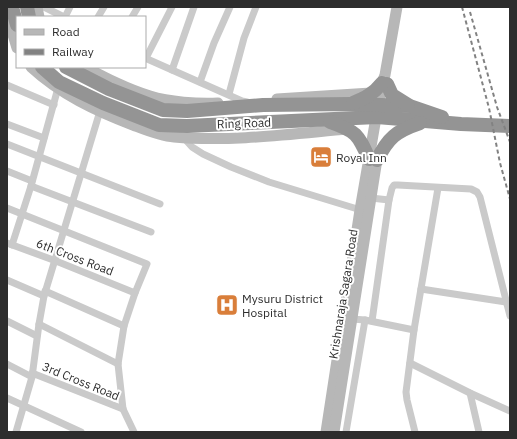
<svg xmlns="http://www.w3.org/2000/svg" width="517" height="439" font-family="'IBM Plex Sans',sans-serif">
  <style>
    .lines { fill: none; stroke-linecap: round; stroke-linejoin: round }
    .street { stroke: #cacaca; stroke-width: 7 }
    .secondary { stroke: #b7b7b7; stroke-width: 11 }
    .highway { stroke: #949494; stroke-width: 14 }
    .rail { stroke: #828282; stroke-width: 2; stroke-dasharray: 4 3; stroke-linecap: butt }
    .labels { text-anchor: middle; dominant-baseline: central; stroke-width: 4; stroke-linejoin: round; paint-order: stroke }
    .street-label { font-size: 12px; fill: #2d2d2d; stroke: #fff }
    .poi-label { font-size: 12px; fill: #2d2d2d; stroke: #fff; text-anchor: start }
  </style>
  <rect width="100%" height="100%" fill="#fff"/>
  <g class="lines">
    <!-- street -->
    <g class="street">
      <polyline points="44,7 64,17"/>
      <polyline points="65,17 70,7"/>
      <polyline points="98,17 104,7"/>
      <polyline points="132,17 138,7"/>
      <polyline points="145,58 242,101 247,102"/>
      <polyline points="146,58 172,7"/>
      <polyline points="172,70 194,7"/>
      <polyline points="200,82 214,43 230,7"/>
      <polyline points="7,85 54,105"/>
      <polyline points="229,94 244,38 256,7"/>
      <polyline points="7,124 44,138"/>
      <polyline points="183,137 192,147 203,154 231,167 269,182 364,211"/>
      <polyline points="7,144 160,204"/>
      <polyline points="7,171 32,181"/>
      <polyline points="31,186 151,232"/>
      <polyline points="371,198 389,200"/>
      <polyline points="7,208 147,264 135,293 124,326 118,364 123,409 134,432"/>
      <polyline points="7,243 56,261 135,293"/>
      <polyline points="12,245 31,186 58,88"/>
      <polyline points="7,280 44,296"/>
      <polyline points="421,289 506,302"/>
      <polyline points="45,291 124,326"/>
      <polyline points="352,319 365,320 414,330"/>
      <polyline points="7,321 37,336"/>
      <polyline points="372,321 389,200 392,188 394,185 398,185 471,189 477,192 480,197 510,316"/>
      <polyline points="39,324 118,364"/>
      <polyline points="410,363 470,393 510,411"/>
      <polyline points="7,364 32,377"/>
      <polyline points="32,373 123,409"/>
      <polyline points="470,393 479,432"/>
      <polyline points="7,398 81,432"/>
      <polyline points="16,432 32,377 39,324 44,296 100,111"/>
      <polyline points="346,432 365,320"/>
      <polyline points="415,432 407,400 406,392 414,330 438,188"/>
    </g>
    <!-- secondary -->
    <g class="secondary">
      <polyline points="37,7 39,17"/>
      <polyline points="7,15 17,48"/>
      <path d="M31,67c29,27 65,44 102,58 13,5 27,11 41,12 56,5 117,-3 173,-8"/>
      <path d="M85,67c21,11 42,22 65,29 19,6 48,8 68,7"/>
      <polyline points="277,99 371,93"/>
      <polyline points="326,432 360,210 382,83 385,75 397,7"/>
      <polyline points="334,432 378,153"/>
    </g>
    <!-- highway -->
    <g class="highway">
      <polyline points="12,7 17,25"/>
      <polyline points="27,7 29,17"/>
      <polyline points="42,67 59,82 103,103 159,125 187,126 377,117 461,124 510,126"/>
      <polyline points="66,67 109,89 163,110 187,111 263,105 351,104 410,106 442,117"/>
      <polyline points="387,84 392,95 408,105"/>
      <path d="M353,103c13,-5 21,-10 29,-20"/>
      <path d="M330,122c26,9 28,12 39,37"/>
      <path d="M377,160c11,-22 19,-29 43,-37"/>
    </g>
    <!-- rail -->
    <g class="rail">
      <polyline points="462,7 489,108 500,163 510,199"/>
      <polyline points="470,12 497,107 510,142"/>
    </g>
  </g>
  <!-- icons -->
  <defs>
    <g id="hotel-square" transform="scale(1.15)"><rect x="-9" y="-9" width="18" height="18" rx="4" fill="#d97e3a" stroke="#fff"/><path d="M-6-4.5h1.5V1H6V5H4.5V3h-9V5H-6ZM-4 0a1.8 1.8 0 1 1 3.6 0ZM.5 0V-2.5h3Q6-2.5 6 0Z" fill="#fff"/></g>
    <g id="hospital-square" transform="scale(1.15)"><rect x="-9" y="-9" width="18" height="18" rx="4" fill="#d97e3a" stroke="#fff"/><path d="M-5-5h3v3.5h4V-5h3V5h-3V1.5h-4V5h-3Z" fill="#fff"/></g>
  </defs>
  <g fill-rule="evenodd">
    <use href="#hotel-square" x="321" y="157"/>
    <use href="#hospital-square" x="227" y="305"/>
  </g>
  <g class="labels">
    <!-- street labels -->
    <g class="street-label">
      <text transform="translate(244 123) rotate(-2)">Ring Road</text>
      <text transform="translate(75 257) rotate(21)">6th Cross Road</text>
      <text transform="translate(343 294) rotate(-81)">Krishnaraja Sagara Road</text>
      <text transform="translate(81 381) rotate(22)">3rd Cross Road</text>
    </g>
    <!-- poi labels -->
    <g class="poi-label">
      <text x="336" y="157">Royal Inn</text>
      <text x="242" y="298">Mysuru District<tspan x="242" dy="14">Hospital</tspan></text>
    </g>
  </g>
  <!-- border -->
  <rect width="517" height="439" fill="none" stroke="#2d2d2d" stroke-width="16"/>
  <!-- legend -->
  <rect x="16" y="16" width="130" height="52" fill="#ffffff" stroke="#ababab"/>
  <rect x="24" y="29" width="20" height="6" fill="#b7b7b7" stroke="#ababab"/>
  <text x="52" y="36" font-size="12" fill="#2d2d2d">Road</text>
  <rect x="24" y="49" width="20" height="6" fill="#828282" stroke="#ababab"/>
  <text x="52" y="56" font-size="12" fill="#2d2d2d">Railway</text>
</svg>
